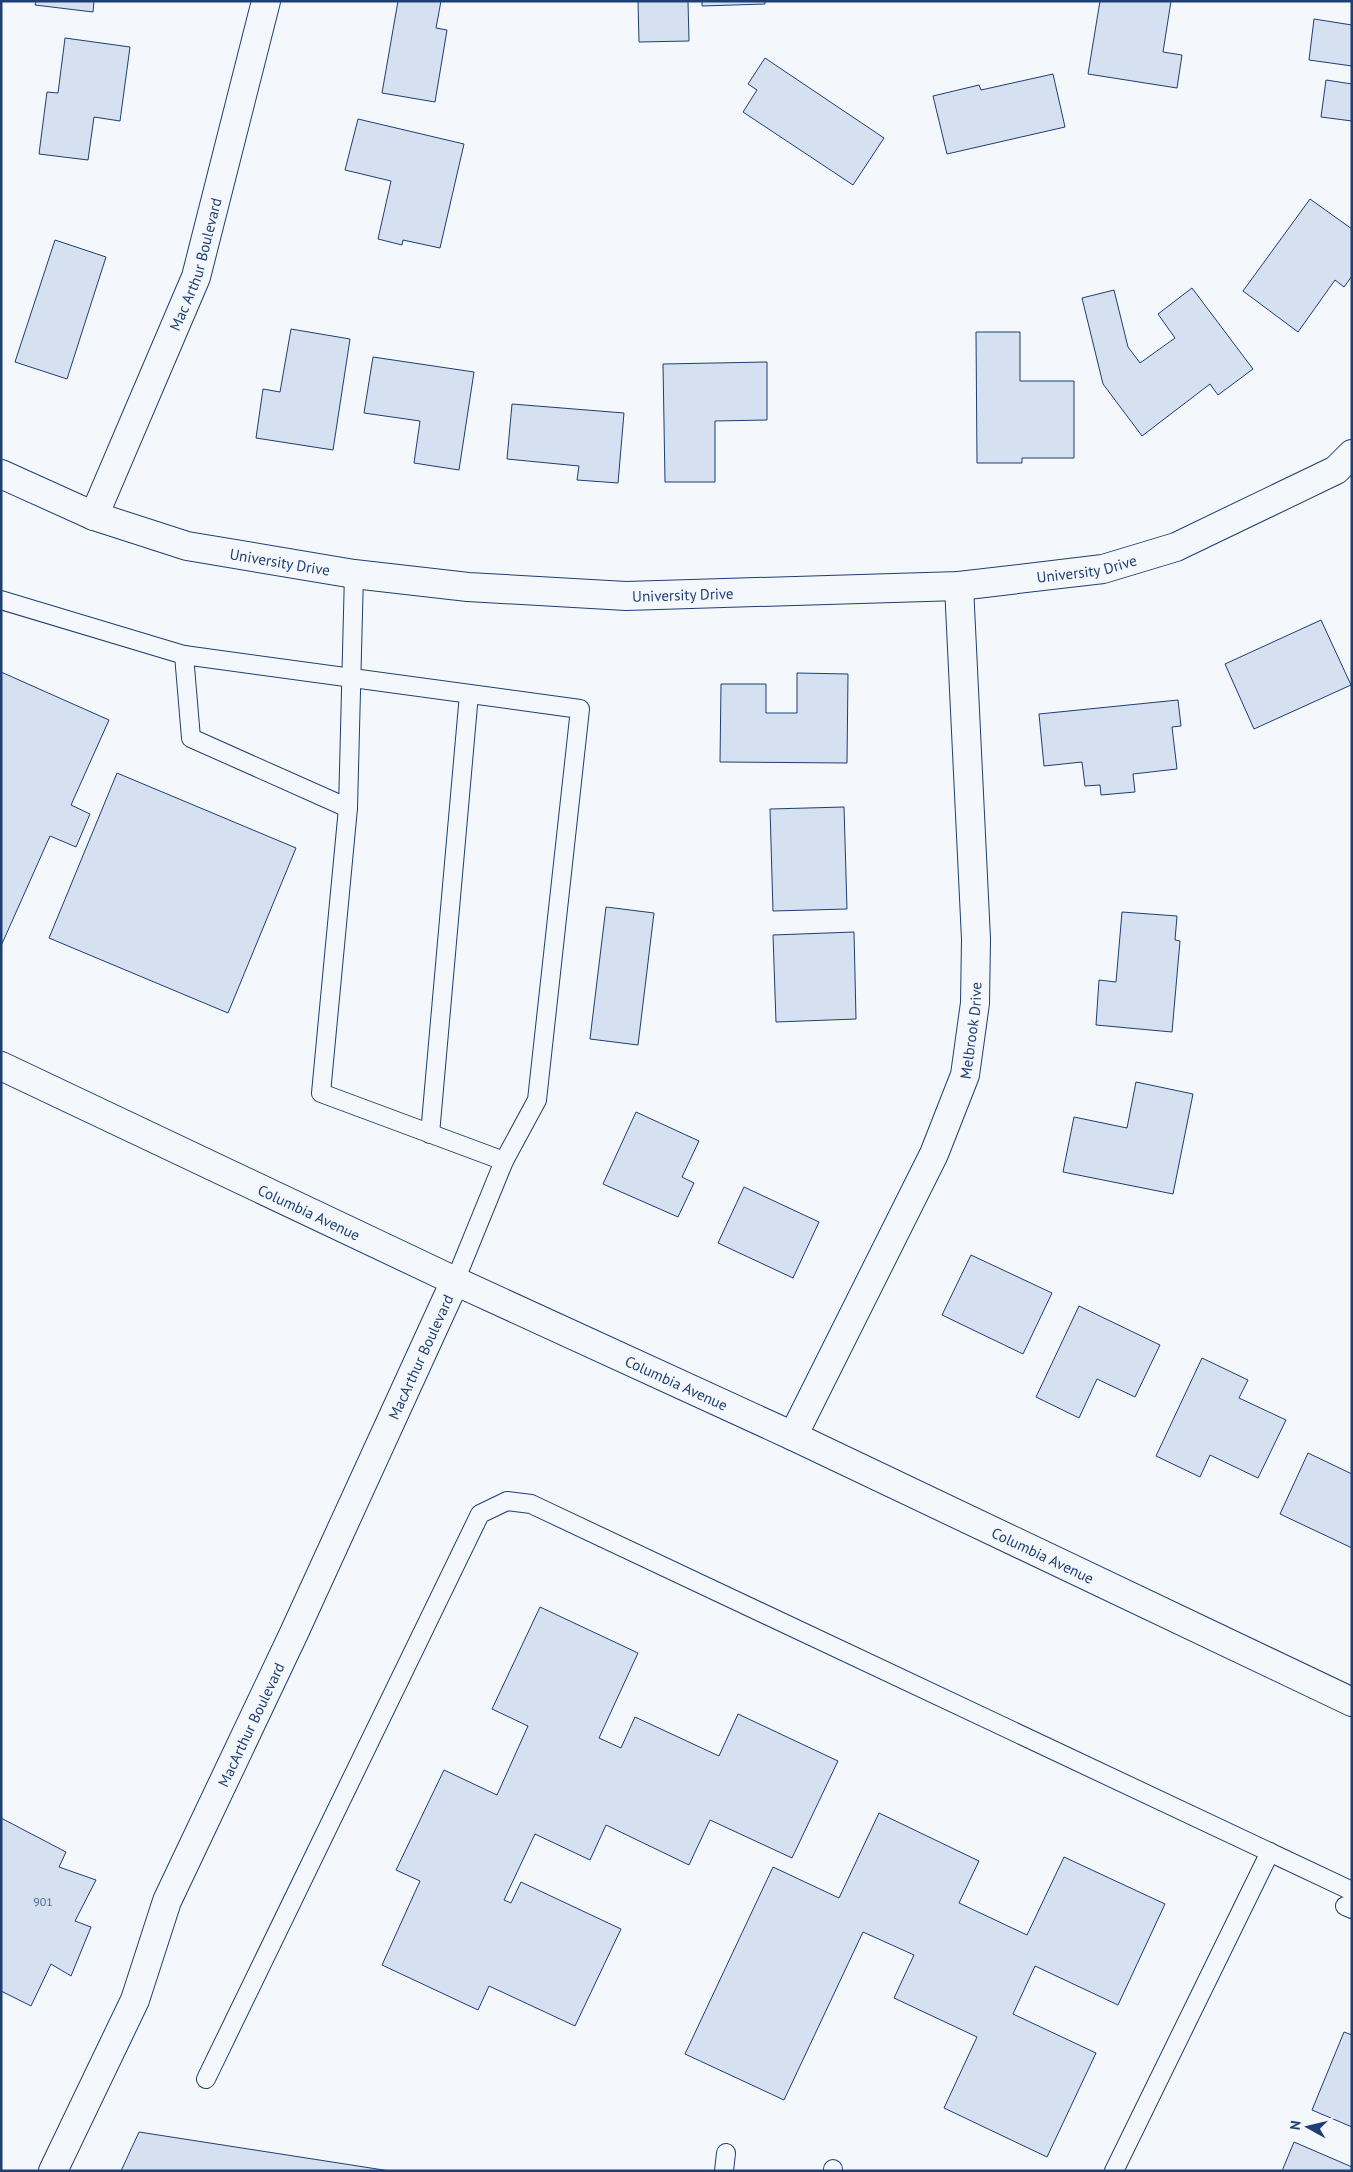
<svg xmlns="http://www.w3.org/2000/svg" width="1353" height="2172" font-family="'PT Sans',sans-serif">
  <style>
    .building { fill: #d5e0f0; stroke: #1d3f73 }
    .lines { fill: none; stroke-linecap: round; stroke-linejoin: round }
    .service-casing { stroke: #1d3f73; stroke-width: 20 }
    .minor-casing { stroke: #1d3f73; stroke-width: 30 }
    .tertiary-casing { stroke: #1d3f73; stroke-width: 30 }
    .service { stroke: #f4f7fb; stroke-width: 18 }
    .minor { stroke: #f4f7fb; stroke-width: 28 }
    .tertiary { stroke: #f4f7fb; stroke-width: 28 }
    .labels { text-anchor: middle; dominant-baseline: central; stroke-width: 4; stroke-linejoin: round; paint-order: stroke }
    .number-label { font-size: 12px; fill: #4b6792 }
    .street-label { font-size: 15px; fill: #1d3f73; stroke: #f4f7fb }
  </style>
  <rect width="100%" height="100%" fill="#f4f7fb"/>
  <!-- building -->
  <g class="building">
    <polygon points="36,1 94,1 93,12 35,5"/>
    <polygon points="398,1 441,1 436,28 447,30 435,102 382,93"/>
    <polygon points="638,1 688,1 689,41 639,42"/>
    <polygon points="702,1 765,1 765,4 702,6"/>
    <polygon points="1100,1 1171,1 1163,52 1182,55 1177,88 1088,74"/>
    <polygon points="1314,19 1352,25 1352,66 1309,60"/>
    <polygon points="65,38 130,47 120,121 94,117 88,160 39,154 47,92 58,93"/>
    <polygon points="765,58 884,138 853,185 743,112 757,90 748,84"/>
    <polygon points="1053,74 1065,127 947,154 933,96 979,85 981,90"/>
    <polygon points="1326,80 1352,84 1352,121 1321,117"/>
    <polygon points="358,119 464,144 440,248 403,240 402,245 378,239 391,181 345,170"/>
    <polygon points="1310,199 1352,229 1352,276 1344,287 1335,280 1298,332 1243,291"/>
    <polygon points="55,240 106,257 67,379 15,362"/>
    <polygon points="1192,288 1253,369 1218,395 1210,384 1142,436 1103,384 1082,298 1114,290 1128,347 1140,363 1175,338 1158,314"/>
    <polygon points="291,329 350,339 333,450 256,438 263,389 280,392"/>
    <polygon points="976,332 1020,332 1020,381 1074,381 1074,458 1022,458 1022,463 977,463"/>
    <polygon points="373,357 474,372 459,470 414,463 420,421 364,413"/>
    <polygon points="767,362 767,420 715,421 715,482 665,482 663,364"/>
    <polygon points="512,404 624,413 618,483 577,480 579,466 507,459"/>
    <polygon points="1321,620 1351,685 1254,729 1225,664"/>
    <polygon points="1,672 109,720 71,805 90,814 76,847 50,836 1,946"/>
    <polygon points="797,673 848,674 847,763 720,762 721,684 766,684 766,713 797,713"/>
    <polygon points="1178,700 1181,726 1172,727 1177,769 1133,774 1135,792 1101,795 1100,785 1085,786 1082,762 1044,766 1039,714"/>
    <polygon points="117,773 296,848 228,1013 49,938"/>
    <polygon points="844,807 847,909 773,911 770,809"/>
    <polygon points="606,907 654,913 638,1045 590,1039"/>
    <polygon points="1122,912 1177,916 1175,940 1180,941 1172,1032 1096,1025 1099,980 1116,982"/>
    <polygon points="854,932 856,1019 776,1022 773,935"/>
    <polygon points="1136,1082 1193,1094 1173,1194 1063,1172 1074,1117 1127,1128"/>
    <polygon points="636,1112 699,1141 682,1177 694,1183 678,1217 603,1184"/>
    <polygon points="744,1187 819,1222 793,1278 718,1243"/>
    <polygon points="971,1255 1052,1293 1023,1354 942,1315"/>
    <polygon points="1079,1306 1160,1345 1135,1397 1097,1379 1079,1418 1036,1397"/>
    <polygon points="1202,1358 1248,1380 1239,1398 1286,1420 1258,1478 1210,1455 1200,1477 1156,1456"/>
    <polygon points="1308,1453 1352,1474 1352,1548 1280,1514"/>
    <polygon points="540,1607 638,1653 599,1738 621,1748 635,1717 719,1756 738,1714 838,1761 792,1858 710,1820 689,1865 606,1825 590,1860 535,1834 504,1900 511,1903 521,1882 621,1929 575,2026 489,1986 478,2010 382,1965 420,1881 396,1870 444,1770 497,1795 528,1726 492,1709"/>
    <polygon points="879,1813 979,1861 959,1903 1027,1935 1064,1857 1165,1904 1118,2005 1035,1966 1013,2014 1096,2053 1047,2157 944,2108 977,2037 894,1998 914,1955 863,1932 784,2100 685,2054 773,1867 839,1898"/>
    <polygon points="1,1818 66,1852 59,1867 96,1880 75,1921 91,1927 71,1976 51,1964 31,2006 1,1991"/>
    <polygon points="1344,2032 1352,2035 1352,2127 1312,2110"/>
    <polygon points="139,2132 390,2171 121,2171"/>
    <polygon points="1294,2142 1352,2167 1352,2171 1282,2171"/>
  </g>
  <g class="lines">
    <!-- service casing -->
    <g class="service-casing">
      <g id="service">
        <polyline points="354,574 348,808 321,1093 504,1161"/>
        <polyline points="1,600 184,655 580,709 537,1100 504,1161 455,1281"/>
        <polyline points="184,655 191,738 348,808"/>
        <polyline points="430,1134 469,694"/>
        <polyline points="1345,1906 1352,1909"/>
        <polyline points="206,2079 480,1514 507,1501 531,1504 1352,1891"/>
        <polyline points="724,2171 726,2153"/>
        <polyline points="833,2171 833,2169"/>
        <polyline points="1114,2171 1270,1852"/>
      </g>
    </g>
    <!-- minor casing -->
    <g class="minor-casing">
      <g id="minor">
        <path id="s1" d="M1,474l93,42 93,30 167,28 114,13 158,9 333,-10 144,-17 73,-22 160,-77 16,-16"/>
        <path id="s2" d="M94,516l102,-239 70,-276"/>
        <path id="s3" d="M793,1436l141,-282 31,-79 10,-72 1,-64 -17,-353"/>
        <path id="s4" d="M53,2171l82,-171 32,-99 127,-268 161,-352"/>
      </g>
    </g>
    <!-- tertiary casing -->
    <g class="tertiary-casing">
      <g id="tertiary">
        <path id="s5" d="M1,1066l454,215 338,155 559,266"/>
      </g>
    </g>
    <!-- service -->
    <use href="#service" class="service"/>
    <!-- minor -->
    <use href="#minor" class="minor"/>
    <!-- tertiary -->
    <use href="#tertiary" class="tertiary"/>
  </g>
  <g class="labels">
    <!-- number labels -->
    <g class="number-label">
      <text x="43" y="1901">901</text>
    </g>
    <!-- street labels -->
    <g class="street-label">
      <text stroke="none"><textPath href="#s2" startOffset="272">Mac Arthur Boulevard</textPath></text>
      <text stroke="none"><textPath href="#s1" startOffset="294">University Drive</textPath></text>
      <text stroke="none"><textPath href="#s1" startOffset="1104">University Drive</textPath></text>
      <text stroke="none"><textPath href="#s1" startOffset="699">University Drive</textPath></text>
      <text stroke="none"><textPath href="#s3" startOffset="445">Melbrook Drive</textPath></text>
      <text stroke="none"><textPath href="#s5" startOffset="341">Columbia Avenue</textPath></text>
      <text stroke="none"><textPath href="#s4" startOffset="894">MacArthur Boulevard</textPath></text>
      <text stroke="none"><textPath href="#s5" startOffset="746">Columbia Avenue</textPath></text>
      <text stroke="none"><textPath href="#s5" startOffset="1151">Columbia Avenue</textPath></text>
      <text stroke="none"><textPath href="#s4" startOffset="489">MacArthur Boulevard</textPath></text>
    </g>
  </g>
  <!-- border -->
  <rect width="1353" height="2172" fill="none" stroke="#1d3f73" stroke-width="5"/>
  <!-- north arrow -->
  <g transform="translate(1308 2127) rotate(278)" stroke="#f4f7fb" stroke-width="4" paint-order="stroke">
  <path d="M0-4L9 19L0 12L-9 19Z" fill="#1d3f73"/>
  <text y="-8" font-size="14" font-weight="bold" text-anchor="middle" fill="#1d3f73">N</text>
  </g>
</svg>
